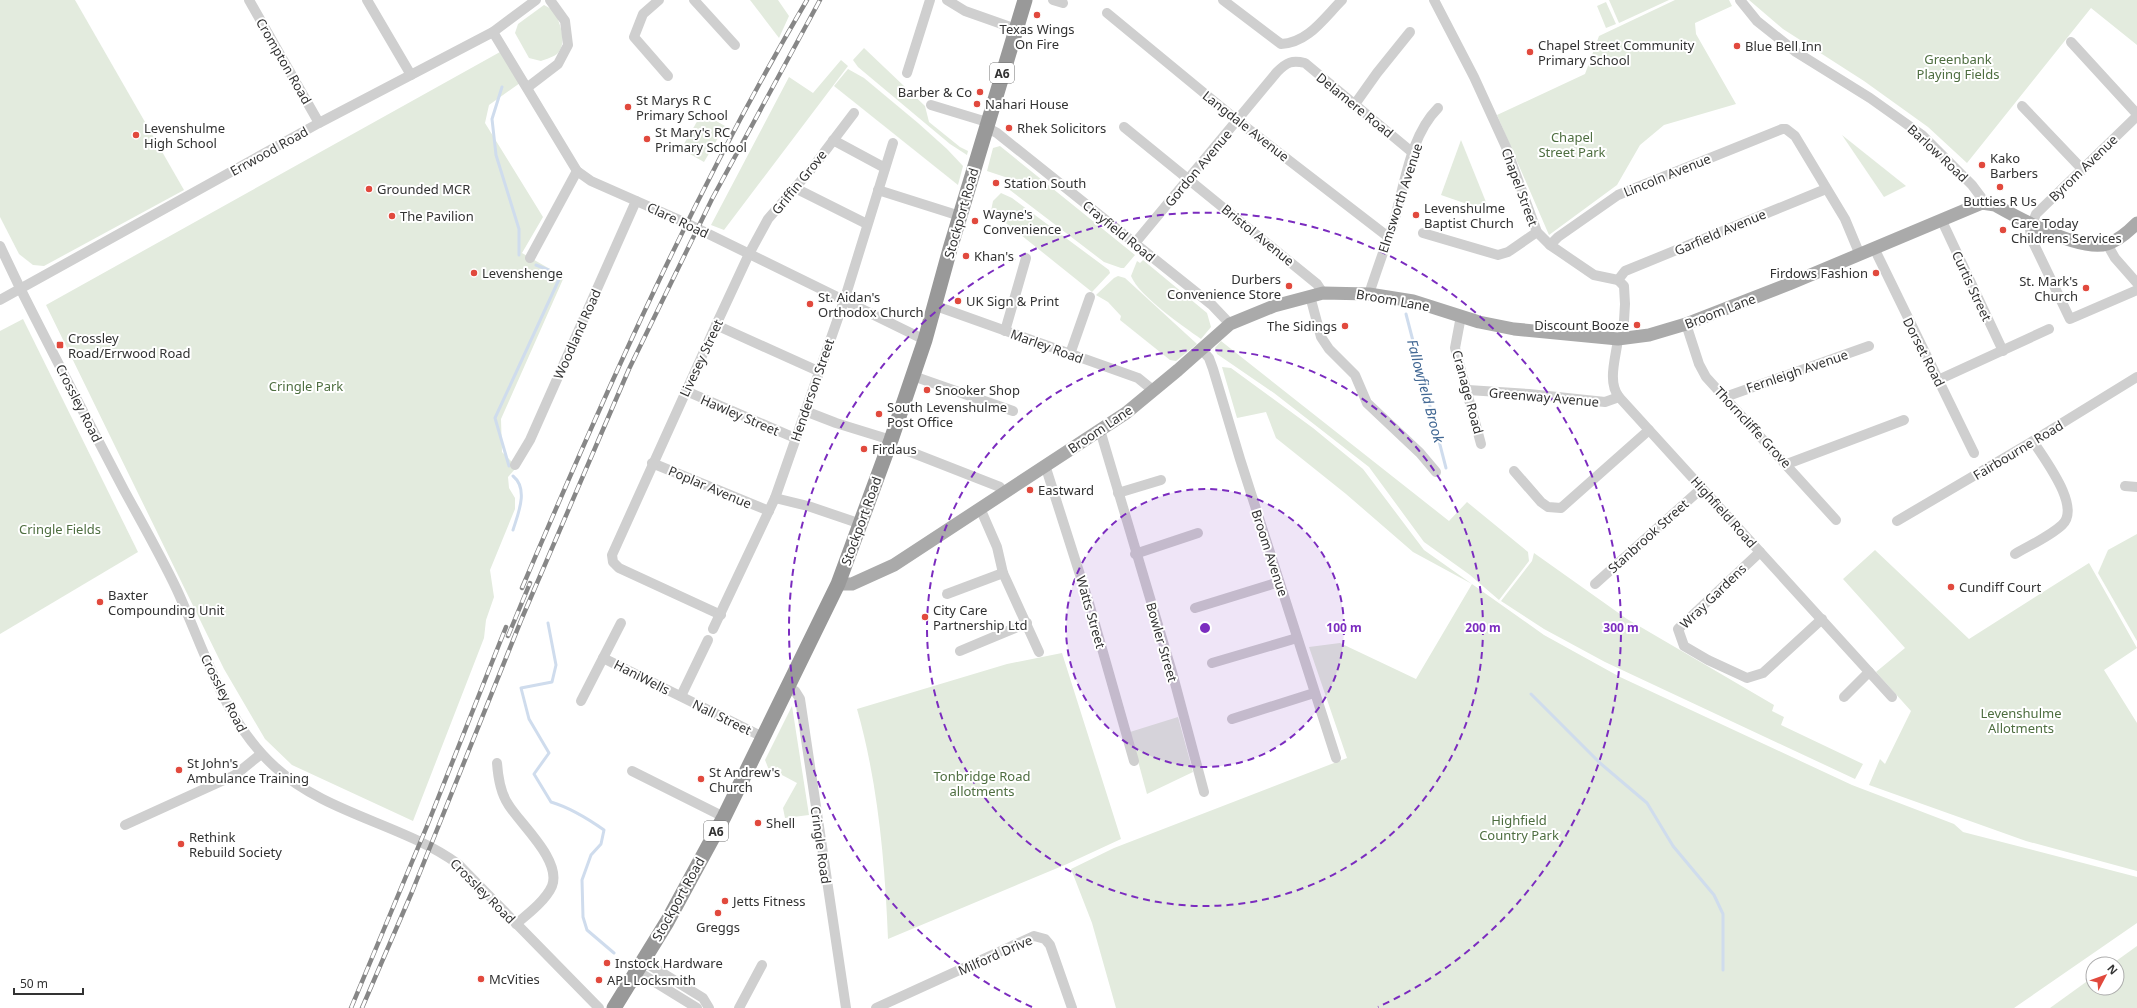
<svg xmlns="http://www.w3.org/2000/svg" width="2137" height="1008" font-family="'Noto Sans',sans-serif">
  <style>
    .green { fill: #e3ebde }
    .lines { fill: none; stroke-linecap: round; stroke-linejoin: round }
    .stream { stroke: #cfdced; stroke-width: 3 }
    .minor { stroke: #cfcfcf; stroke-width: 10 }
    .major { stroke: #aaa; stroke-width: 13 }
    .highway { stroke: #999; stroke-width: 15 }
    .rail-casing { stroke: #878787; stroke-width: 4.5 }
    .rail { stroke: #fff; stroke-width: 3; stroke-dasharray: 9; stroke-linecap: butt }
    .ring { fill: none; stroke: #7b2cbf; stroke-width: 2; stroke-dasharray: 7 5 }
    .poi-dot { fill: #e1493d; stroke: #fff; stroke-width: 1.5 }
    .labels { text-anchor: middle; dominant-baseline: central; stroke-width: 4; stroke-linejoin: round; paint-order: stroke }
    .shield { fill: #fff; stroke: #707070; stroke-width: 1 }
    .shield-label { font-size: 12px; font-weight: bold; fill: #323232 }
    .poi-label { font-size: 13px; fill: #323232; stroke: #fff; text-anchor: start }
    .park-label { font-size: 13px; fill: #4e6e40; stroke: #fff }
    .street-label { font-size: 13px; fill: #323232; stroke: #fff }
    .water-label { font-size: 14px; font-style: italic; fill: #416793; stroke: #fff }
    .centre { fill: #7b2cbf; stroke: #fff; stroke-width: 2 }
    .ring-label { font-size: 12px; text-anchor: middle; font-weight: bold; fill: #7b2cbf; stroke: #fff; stroke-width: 4; stroke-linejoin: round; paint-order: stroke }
  </style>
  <rect width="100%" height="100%" fill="#fff"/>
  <!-- green -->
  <g class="green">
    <polygon points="0,0 75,0 184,190 44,266 33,265 19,254 0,217"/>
    <polygon points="750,0 778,0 789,16 779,38"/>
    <polygon points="1609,0 1669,0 1619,23"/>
    <polygon points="1675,0 1729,0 1732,6 1695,23 1696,34 1736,104 1664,125 1640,145 1617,185 1549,235 1497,115 1585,74 1599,36"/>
    <polygon points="1749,0 2137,0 2137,45 2091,8 1967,163 1928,127 1864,81 1783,29"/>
    <polygon points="1606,2 1616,24 1606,28 1597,6"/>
    <path d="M544,5l11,6c4,12 13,30 3,42 -4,4 -12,6 -17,8l-12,-3 -14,-25 3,-9z"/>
    <polygon points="864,48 925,106 929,122 960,147 968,151 967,155 950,144 858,67 853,60"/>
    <polygon points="500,52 520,83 489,105 485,123 543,217 522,253 564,277 501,419 502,452 515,465 515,469 508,477 509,488 515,498 515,509 490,570 494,597 486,620 484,638 413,821 292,765 265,739 224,669 46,305"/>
    <polygon points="841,60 848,66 724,230 711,225 789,77 813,93"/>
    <polygon points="848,69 864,78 918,123 947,149 963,166 958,185 834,86"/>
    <polygon points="702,113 725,126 704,162 681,149"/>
    <polygon points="1842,135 1906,186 1884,197"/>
    <polygon points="1461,140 1490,212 1441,195"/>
    <polygon points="1000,146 1135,255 1124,268 1121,268 1104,262 1006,187 1011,179 987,171 993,148"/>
    <polygon points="1001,193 1012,198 1109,270 1110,273 1092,292 991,211 993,201"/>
    <path d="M1143,260l64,53 4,14 -10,12c-18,-13 -62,-43 -70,-63l6,-15 3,2z"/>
    <polygon points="1118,276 1125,278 1197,344 1176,361 1170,360 1120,320 1121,316 1108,302 1096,295 1114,278"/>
    <polygon points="23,319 138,552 0,634 0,331"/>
    <polygon points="1221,341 1449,521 1467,502 1528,552 1529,561 1499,600 1470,575 1424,542 1369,467 1274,393 1217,354 1215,348"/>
    <polygon points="1222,367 1231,368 1313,428 1363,469 1424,550 1544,635 1620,677 1852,785 1954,824 1963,832 2137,877 2137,923 2014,1008 1116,1008 1092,923 1071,869 1114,848 1347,758 1309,647 1340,643 1416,679 1472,584 1413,552 1346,494 1276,438 1266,412 1237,418"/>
    <polygon points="2137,534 2137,641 2098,573 2108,550"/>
    <polygon points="1875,550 1969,639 2089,563 2137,648 2104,670 2137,723 2137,871 2026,841 1869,785 1880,759 1885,764 1911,711 1876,672 1905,648 1843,579"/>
    <polygon points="1534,553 1627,619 1774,705 1772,711 1784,717 1781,725 1863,764 1855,779 1605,662 1544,629 1501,601 1532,561"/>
    <path d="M1062,653l59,186 -54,25 -179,75c-3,-77 -10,-156 -31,-230l150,-45z"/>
    <polygon points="792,706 809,815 785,818 783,808 797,783 782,775 778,767 769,770 765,760"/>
    <polygon points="1178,717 1193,772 1147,794 1130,732"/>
    <polygon points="2137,946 2137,1008 2050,1008 2093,977 2093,988 2117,988 2117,964 2112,964"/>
  </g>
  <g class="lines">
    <!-- stream -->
    <g class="stream">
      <polyline points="502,87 492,119 496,155 519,229 519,255"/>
      <polyline points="1406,314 1446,468"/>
      <polyline points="509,466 495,418 561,275 536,265"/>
      <path d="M513,476c16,13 5,38 0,54"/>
      <path d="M548,623l8,42 -4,17 -31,6 8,31 20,34 -15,21 17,28c20,6 36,16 53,28l-3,14 -10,11 -9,25 1,37 4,13 27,23"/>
      <polyline points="1531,694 1600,763 1647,803 1673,846 1714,895 1723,914 1723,970"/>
    </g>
    <!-- minor -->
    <g class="minor">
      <polyline points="249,0 319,123"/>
      <polyline points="367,0 411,75"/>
      <polyline points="659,0 643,14 634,37 668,76"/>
      <polyline points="694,0 735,45"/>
      <polyline points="947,0 965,11 1016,29"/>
      <polyline points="1053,0 1063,3"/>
      <path d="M1223,0l58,44c27,-1 43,-26 61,-44"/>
      <polyline points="1434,0 1474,77 1506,147 1537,232 1550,245 1594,275 1618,280 1624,286 1625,304 1623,338"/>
      <polyline points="1740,0 1757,21 1796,52 1870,98 1922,135 1972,185 1981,197 1982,203"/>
      <polyline points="1107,13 1238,121 1387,236"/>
      <polyline points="493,32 577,171 591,181 684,222 925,340"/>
      <polyline points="2071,42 2137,114"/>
      <polyline points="907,73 930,0"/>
      <polyline points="528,87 558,64 568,45 565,21 550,0"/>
      <polyline points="1355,104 1377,73 1410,32"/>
      <polyline points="931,105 987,122"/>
      <polyline points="2022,106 2083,170"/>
      <polyline points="2137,116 2036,214 2030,229 2031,238 2070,319 2137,290"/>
      <polyline points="986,127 997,133 1212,305 1230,324"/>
      <polyline points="1124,127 1317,284 1323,293"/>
      <polyline points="833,140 885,168"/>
      <polyline points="795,188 867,224"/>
      <polyline points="878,190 960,216"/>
      <polyline points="1942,221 2003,351"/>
      <polyline points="1423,233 1498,255 1508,252 1537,232"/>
      <path d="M1135,243l142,-171c10,-10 15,-12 28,-9l108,90"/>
      <polyline points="2107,244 2115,258 2137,283"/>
      <polyline points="1550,245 1558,237 1618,195 1782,129 1786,129 1795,136 1845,219 1860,255"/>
      <path d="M0,246l20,42c34,68 69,135 104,202 18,33 37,66 53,100 28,61 47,131 98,177 51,47 128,57 183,97l141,144"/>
      <polyline points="1875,250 1974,453"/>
      <polyline points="530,258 577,171"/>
      <polyline points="1618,280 1625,271 1826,189"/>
      <path d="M1369,294c8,-25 17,-49 25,-73 11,-37 16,-85 44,-113"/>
      <polyline points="1310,296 1321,337 1329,349 1355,375 1367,403 1420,453 1436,472"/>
      <polyline points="0,300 319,123 493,32 536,0"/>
      <polyline points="936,306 1138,378 1154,391"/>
      <polyline points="1461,316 1455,348 1481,444"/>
      <polyline points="1686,324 1699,364 1706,377 1836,520"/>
      <polyline points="716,325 818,371"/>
      <polyline points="1005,331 1026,258"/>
      <path d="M1618,339c-2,18 -11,43 1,58l273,300"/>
      <polyline points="1202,350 1209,358 1213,369 1240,459 1336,758"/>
      <polyline points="1070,354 1090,297"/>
      <polyline points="913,376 1013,411"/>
      <polyline points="1938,380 2049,329"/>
      <polyline points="1468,390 1529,394 1605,402 1619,397"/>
      <polyline points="686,391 795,438"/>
      <polyline points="1725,397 1869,346"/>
      <polyline points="805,411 836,423 891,440"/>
      <polyline points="1100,430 1172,672 1204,792"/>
      <polyline points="908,451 1000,487 1004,492"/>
      <polyline points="652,463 769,511"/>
      <polyline points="1787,464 1904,420"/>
      <polyline points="515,465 530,440 636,201"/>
      <polyline points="1045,465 1089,603 1134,761"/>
      <polyline points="1514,471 1541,502 1548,507 1561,508 1649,430"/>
      <polyline points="2125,486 2137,487"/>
      <polyline points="1118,493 1161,480"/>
      <polyline points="775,498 808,506 861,524"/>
      <polyline points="980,508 997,547 1003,573 1039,652"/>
      <polyline points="1897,521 2033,441 2137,377"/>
      <polyline points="1760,552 1678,629 1684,646 1708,660 1747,678 1763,673 1822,619"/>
      <polyline points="1135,554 1198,533"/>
      <path d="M2015,554c15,-9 34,-17 47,-29 20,-18 -18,-66 -29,-84"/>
      <polyline points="1595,584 1702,488"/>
      <polyline points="947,594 1003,573"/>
      <polyline points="1195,608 1279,582"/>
      <polyline points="721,615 619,568 613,562 612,555 716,325 749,254 768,219 813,167 854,113"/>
      <polyline points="713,629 775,498 844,301 893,143"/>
      <polyline points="960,651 1027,623"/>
      <polyline points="603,658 763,737"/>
      <polyline points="1212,663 1297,638"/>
      <polyline points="788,687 795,691 800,699 846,1008"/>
      <polyline points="681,696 708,640"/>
      <polyline points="1844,697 1869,672"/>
      <polyline points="581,701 621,623"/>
      <polyline points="1232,719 1314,693"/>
      <path d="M497,763c1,14 3,29 11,41 11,19 54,56 44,82 -6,14 -24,28 -36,38"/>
      <polyline points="632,771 724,817"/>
      <polyline points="125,825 235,775 261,754"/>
      <polyline points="643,961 703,998 709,1008"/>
      <polyline points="637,971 697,1008"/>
      <polyline points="739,1008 762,965"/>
      <polyline points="876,1008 1034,936 1045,939 1050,945 1072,1008"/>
    </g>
    <!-- major -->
    <path class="major" d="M838,584h14l42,-19 232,-152 52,-43 52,-46 44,-18 49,-13 46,1 44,7 66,21 35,7 104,10 31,-4 37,-11 103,-40 193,-81 13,2c23,13 86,47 112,39 10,-3 22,-13 30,-21"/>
    <!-- highway -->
    <polyline class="highway" points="614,1008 667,922 724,817 838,584 891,440 925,340 950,249 1025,0"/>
    <!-- rail casing -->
    <g class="rail-casing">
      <g id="rail">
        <path d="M522,588c85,-200 174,-400 285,-588"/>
        <polyline points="508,636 530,583"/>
        <polyline points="351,1008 427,826 506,627"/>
        <polyline points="362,1008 412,892 522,618 629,369 712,199 820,0"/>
      </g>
    </g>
    <!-- rail -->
    <use href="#rail" class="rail"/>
  </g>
  <!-- distance rings -->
  <circle cx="1205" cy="628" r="139" fill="#7b2cbf" fill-opacity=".12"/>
  <g class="ring">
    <circle cx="1205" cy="628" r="139"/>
    <circle cx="1205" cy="628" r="278"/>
    <path d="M1032 1007A416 416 0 1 1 1378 1007"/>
  </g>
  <!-- markers -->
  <g class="poi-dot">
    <circle cx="1037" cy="15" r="4"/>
    <circle cx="1737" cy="46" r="4"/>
    <circle cx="1530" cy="52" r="4"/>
    <circle cx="980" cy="92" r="4"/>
    <circle cx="977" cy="104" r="4"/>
    <circle cx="628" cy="107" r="4"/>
    <circle cx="1009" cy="128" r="4"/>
    <circle cx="136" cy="135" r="4"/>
    <circle cx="647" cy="139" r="4"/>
    <circle cx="1982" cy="165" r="4"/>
    <circle cx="996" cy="183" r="4"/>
    <circle cx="2000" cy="187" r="4"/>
    <circle cx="369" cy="189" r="4"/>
    <circle cx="1416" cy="215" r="4"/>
    <circle cx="392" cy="216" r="4"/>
    <circle cx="975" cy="221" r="4"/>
    <circle cx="2003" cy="230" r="4"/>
    <circle cx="966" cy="256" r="4"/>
    <circle cx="474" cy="273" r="4"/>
    <circle cx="1876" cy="273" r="4"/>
    <circle cx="1289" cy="286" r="4"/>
    <circle cx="2086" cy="288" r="4"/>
    <circle cx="958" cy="301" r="4"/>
    <circle cx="810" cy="304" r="4"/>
    <circle cx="1637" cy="325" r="4"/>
    <circle cx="1345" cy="326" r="4"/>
    <rect x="56" y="341" width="8" height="8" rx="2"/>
    <circle cx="927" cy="390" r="4"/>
    <circle cx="879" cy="414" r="4"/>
    <circle cx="864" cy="449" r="4"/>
    <circle cx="1030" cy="490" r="4"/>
    <circle cx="1951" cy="587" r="4"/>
    <circle cx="100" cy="602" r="4"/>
    <circle cx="925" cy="617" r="4"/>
    <circle cx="179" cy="770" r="4"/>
    <circle cx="701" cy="779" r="4"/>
    <circle cx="758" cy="823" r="4"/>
    <circle cx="181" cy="844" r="4"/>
    <circle cx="725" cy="901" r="4"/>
    <circle cx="718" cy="913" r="4"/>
    <circle cx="607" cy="963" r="4"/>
    <circle cx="481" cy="979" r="4"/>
    <circle cx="599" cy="980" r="4"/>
  </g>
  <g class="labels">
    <!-- shield labels -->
    <g class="shield">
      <rect x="990" y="63" width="24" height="20" rx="3"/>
      <rect x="704" y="821" width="24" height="20" rx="3"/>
    </g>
    <g class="shield-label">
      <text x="1002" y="73">A6</text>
      <text x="716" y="831">A6</text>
    </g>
    <!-- poi labels -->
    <g class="poi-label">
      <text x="1037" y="29" text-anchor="middle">Texas Wings<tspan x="1037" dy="15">On Fire</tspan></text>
      <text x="1538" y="45">Chapel Street Community<tspan x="1538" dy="15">Primary School</tspan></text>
      <text x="1745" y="46">Blue Bell Inn</text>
      <text x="972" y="92" text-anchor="end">Barber &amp; Co</text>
      <text x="636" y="100">St Marys R C<tspan x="636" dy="15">Primary School</tspan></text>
      <text x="985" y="104">Nahari House</text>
      <text x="144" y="128">Levenshulme<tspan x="144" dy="15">High School</tspan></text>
      <text x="1017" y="128">Rhek Solicitors</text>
      <text x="655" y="132">St Mary's RC<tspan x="655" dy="15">Primary School</tspan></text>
      <text x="1990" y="158">Kako<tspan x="1990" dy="15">Barbers</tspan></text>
      <text x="1004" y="183">Station South</text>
      <text x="377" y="189">Grounded MCR</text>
      <text x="2000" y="201" text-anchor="middle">Butties R Us</text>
      <text x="1424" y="208">Levenshulme<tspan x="1424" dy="15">Baptist Church</tspan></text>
      <text x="983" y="214">Wayne's<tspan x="983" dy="15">Convenience</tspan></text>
      <text x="400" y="216">The Pavilion</text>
      <text x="2011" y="223">Care Today<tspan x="2011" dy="15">Childrens Services</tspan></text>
      <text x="974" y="256">Khan's</text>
      <text x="482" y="273">Levenshenge</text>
      <text x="1868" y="273" text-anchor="end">Firdows Fashion</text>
      <text x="1281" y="279" text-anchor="end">Durbers<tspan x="1281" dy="15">Convenience Store</tspan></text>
      <text x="2078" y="281" text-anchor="end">St. Mark's<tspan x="2078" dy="15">Church</tspan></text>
      <text x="818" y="297">St. Aidan's<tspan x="818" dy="15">Orthodox Church</tspan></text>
      <text x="966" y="301">UK Sign &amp; Print</text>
      <text x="1629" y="325" text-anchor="end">Discount Booze</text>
      <text x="1337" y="326" text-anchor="end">The Sidings</text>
      <text x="68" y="338">Crossley<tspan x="68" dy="15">Road/Errwood Road</tspan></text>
      <text x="935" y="390">Snooker Shop</text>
      <text x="887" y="407">South Levenshulme<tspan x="887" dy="15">Post Office</tspan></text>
      <text x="872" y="449">Firdaus</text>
      <text x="1038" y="490">Eastward</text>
      <text x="1959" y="587">Cundiff Court</text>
      <text x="108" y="595">Baxter<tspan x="108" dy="15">Compounding Unit</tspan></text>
      <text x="933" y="610">City Care<tspan x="933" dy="15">Partnership Ltd</tspan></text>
      <text x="187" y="763">St John's<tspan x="187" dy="15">Ambulance Training</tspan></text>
      <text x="709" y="772">St Andrew's<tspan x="709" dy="15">Church</tspan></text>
      <text x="766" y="823">Shell</text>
      <text x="189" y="837">Rethink<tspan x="189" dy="15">Rebuild Society</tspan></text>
      <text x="733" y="901">Jetts Fitness</text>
      <text x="718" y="927" text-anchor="middle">Greggs</text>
      <text x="615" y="963">Instock Hardware</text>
      <text x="489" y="979">McVities</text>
      <text x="607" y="980">APL Locksmith</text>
    </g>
    <!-- park labels -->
    <g class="park-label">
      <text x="1958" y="59">Greenbank<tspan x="1958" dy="15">Playing Fields</tspan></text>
      <text x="1572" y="137">Chapel<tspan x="1572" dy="15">Street Park</tspan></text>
      <text x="306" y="386">Cringle Park</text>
      <text x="60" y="529">Cringle Fields</text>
      <text x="2021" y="713">Levenshulme<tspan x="2021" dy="15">Allotments</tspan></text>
      <text x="982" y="776">Tonbridge Road<tspan x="982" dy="15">allotments</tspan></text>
      <text x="1519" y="820">Highfield<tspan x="1519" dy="15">Country Park</tspan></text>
    </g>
    <!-- street labels -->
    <g class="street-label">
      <text transform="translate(284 61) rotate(60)">Crompton Road</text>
      <text transform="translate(1355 105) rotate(39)">Delamere Road</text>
      <text transform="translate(1246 126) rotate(38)">Langdale Avenue</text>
      <text transform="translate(269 151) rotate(-29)">Errwood Road</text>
      <text transform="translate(1938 153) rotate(43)">Barlow Road</text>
      <text transform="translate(1198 168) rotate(-50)">Gordon Avenue</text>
      <text transform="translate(2083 168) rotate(-44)">Byrom Avenue</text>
      <text transform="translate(1667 175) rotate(-22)">Lincoln Avenue</text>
      <text transform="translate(799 182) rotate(-51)">Griffin Grove</text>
      <text transform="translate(1520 187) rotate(70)">Chapel Street</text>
      <text transform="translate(1400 198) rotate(-72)">Elmsworth Avenue</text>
      <text transform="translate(961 213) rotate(-74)">Stockport Road</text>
      <text transform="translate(678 220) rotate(25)">Clare Road</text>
      <text transform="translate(1119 231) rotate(39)">Crayfield Road</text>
      <text transform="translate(1720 232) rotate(-23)">Garfield Avenue</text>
      <text transform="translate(1258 235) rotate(39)">Bristol Avenue</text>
      <text transform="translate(1972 286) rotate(65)">Curtis Street</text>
      <text transform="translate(1393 300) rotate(10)">Broom Lane</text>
      <text transform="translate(1720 311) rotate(-21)">Broom Lane</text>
      <text transform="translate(577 334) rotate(-66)">Woodland Road</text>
      <text transform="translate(1047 346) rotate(20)">Marley Road</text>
      <text transform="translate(1924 352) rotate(63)">Dorset Road</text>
      <text transform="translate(701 358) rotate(-65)">Livesey Street</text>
      <text transform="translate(1797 371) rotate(-19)">Fernleigh Avenue</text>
      <text transform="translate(812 390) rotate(-71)">Henderson Street</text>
      <text transform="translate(1468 392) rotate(75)">Cranage Road</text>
      <text transform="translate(1544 397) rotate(5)">Greenway Avenue</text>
      <text transform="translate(79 403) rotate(63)">Crossley Road</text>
      <text transform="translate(740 415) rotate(23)">Hawley Street</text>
      <text transform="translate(1753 427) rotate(47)">Thorncliffe Grove</text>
      <text transform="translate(1100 429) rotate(-34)">Broom Lane</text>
      <text transform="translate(2018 450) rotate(-31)">Fairbourne Road</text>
      <text transform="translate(710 487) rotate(23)">Poplar Avenue</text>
      <text transform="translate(1724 512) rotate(48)">Highfield Road</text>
      <text transform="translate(861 521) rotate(-70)">Stockport Road</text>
      <text transform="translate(1648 536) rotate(-42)">Stanbrook Street</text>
      <text transform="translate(1270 553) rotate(72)">Broom Avenue</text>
      <text transform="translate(1713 596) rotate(-44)">Wray Gardens</text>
      <text transform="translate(1091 612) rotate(74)">Watts Street</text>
      <text transform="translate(1162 642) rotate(74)">Bowler Street</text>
      <text transform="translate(642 677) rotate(27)">HaniWells</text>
      <text transform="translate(224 693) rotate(63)">Crossley Road</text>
      <text transform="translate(722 717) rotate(26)">Nall Street</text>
      <text transform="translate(821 845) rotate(82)">Cringle Road</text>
      <text transform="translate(483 891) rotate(45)">Crossley Road</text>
      <text transform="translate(678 899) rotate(-61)">Stockport Road</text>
      <text transform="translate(995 955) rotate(-24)">Milford Drive</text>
    </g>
    <!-- water labels -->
    <g class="water-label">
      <text transform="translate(1426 391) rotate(75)">Fallowfield Brook</text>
    </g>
  </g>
  <circle cx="1205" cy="628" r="6" class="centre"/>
  <g class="ring-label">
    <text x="1344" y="632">100 m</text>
    <text x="1483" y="632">200 m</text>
    <text x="1621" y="632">300 m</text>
  </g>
  <!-- north arrow -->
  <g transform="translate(2105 976) rotate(49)"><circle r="19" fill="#ffffff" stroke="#adadad"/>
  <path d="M0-3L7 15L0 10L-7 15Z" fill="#e1493d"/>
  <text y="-6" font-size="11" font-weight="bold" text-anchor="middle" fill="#323232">N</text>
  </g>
  <!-- scale -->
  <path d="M14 988v6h69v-6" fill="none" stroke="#323232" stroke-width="2"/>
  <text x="20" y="988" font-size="12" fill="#323232" stroke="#ffffff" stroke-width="3" paint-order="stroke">50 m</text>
</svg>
